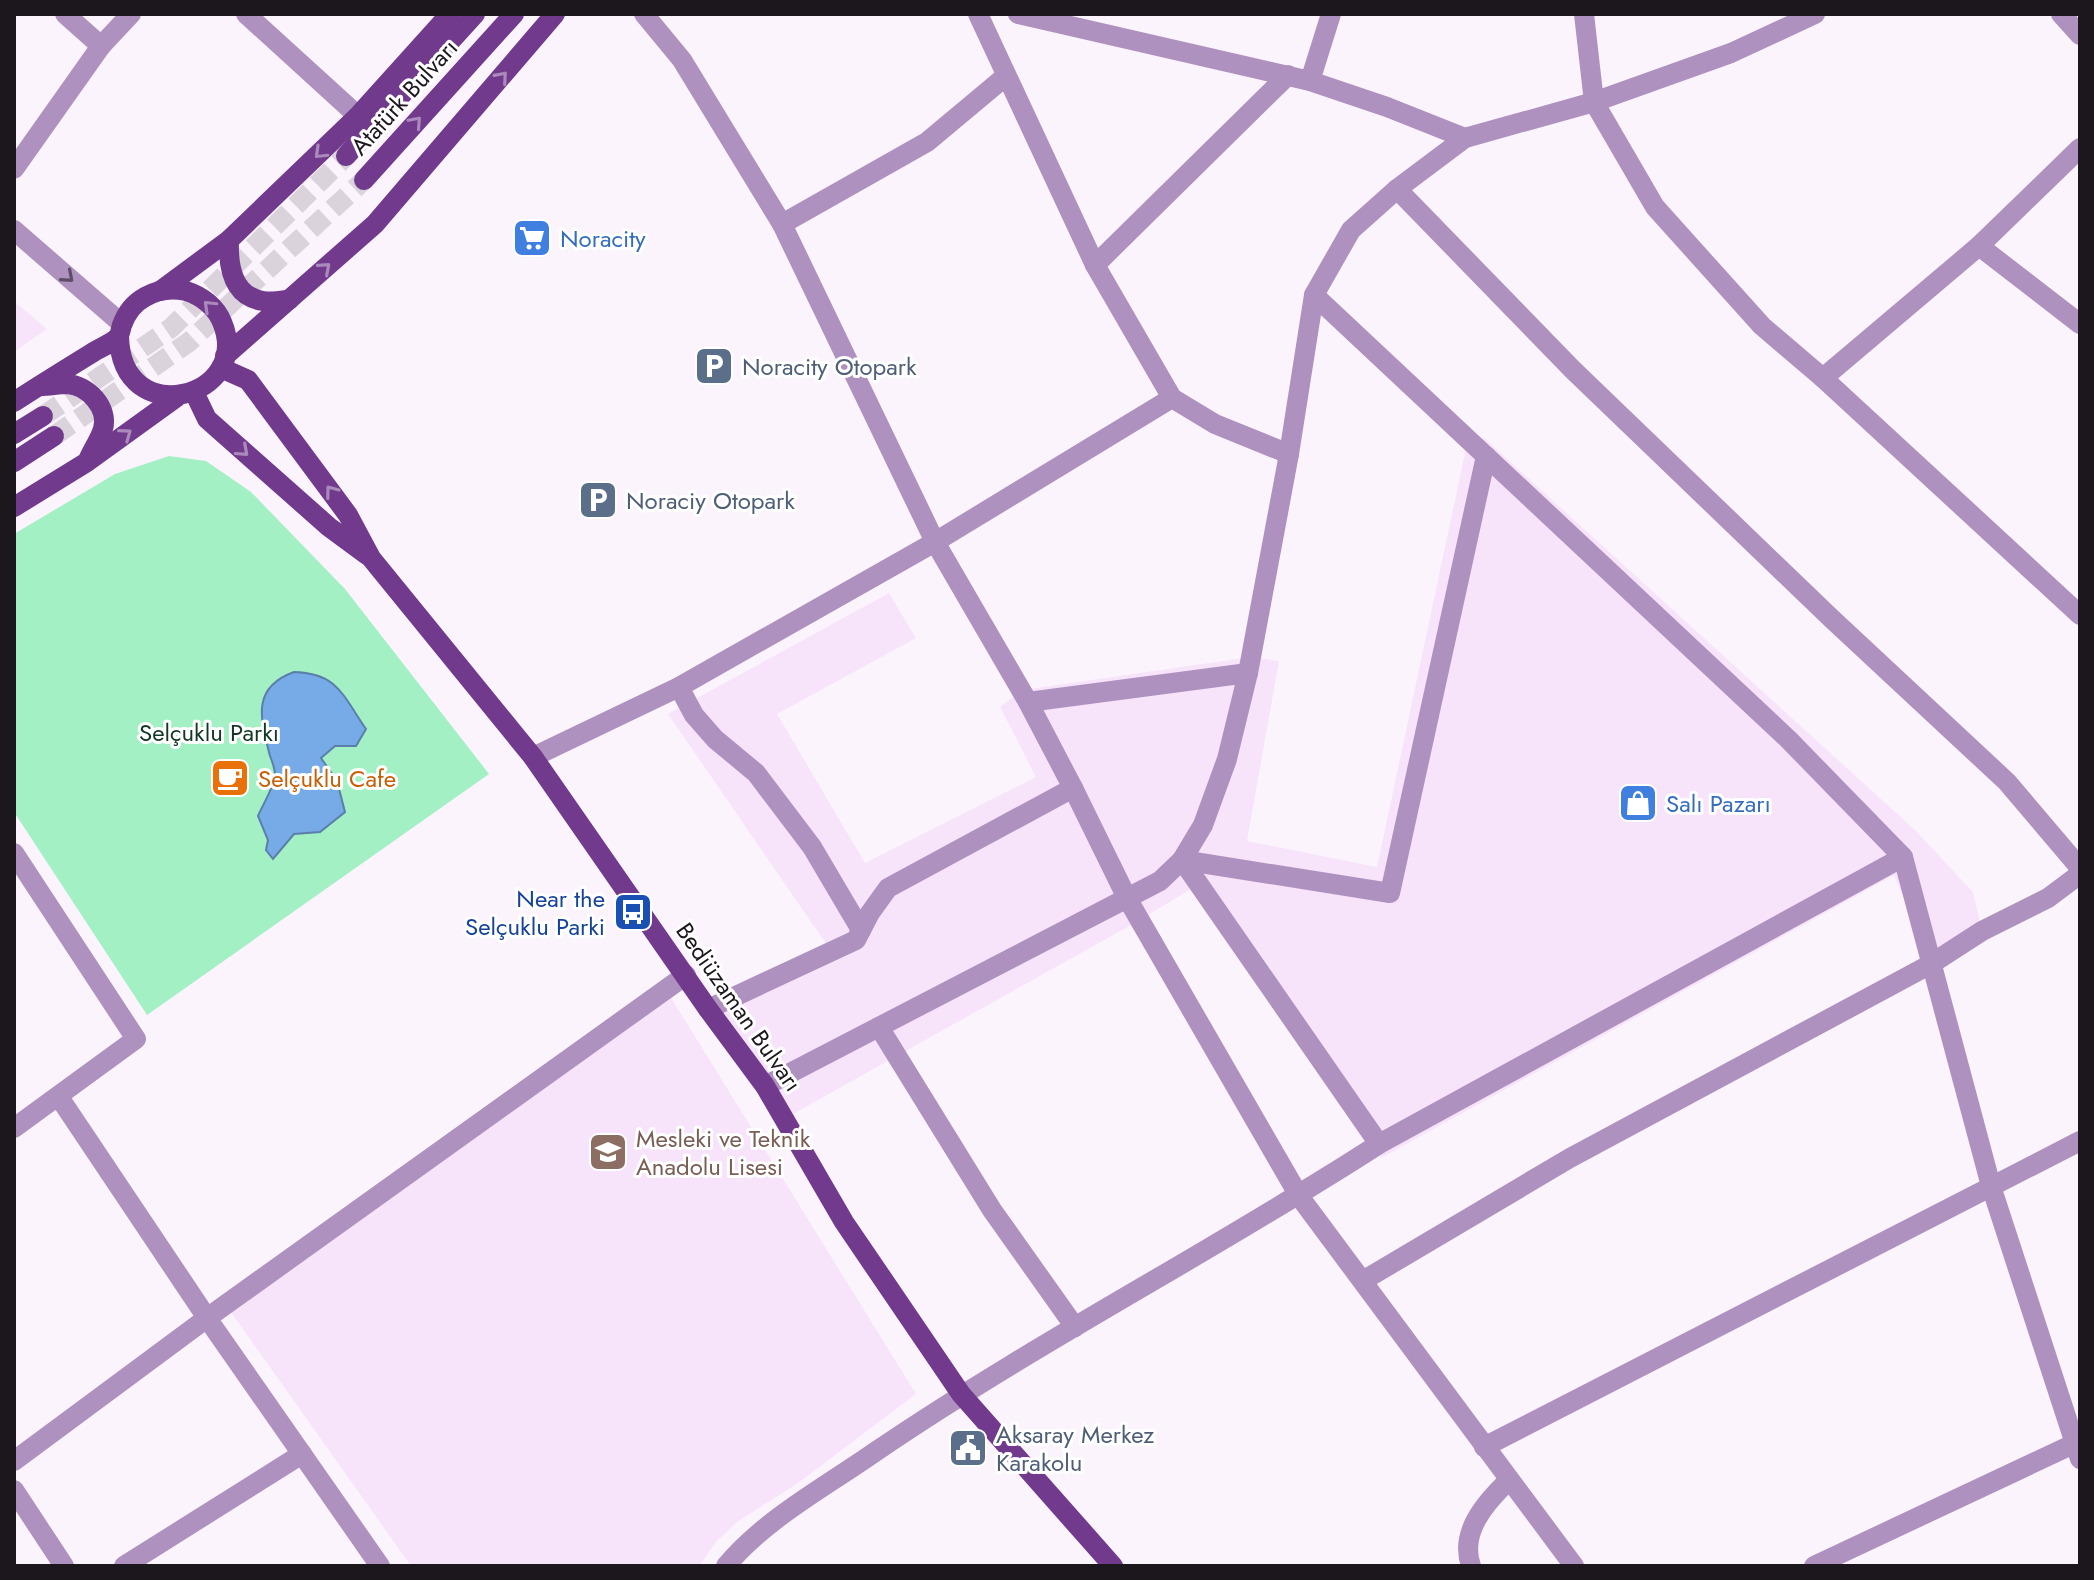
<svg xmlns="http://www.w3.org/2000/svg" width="2094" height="1580" font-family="Jost,sans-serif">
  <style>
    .built { fill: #f7e4fb }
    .green { fill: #a3f0c5 }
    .water { fill: #77abe7; stroke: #5c7eaa; stroke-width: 2 }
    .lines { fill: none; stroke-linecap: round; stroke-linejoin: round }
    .major-tunnel { stroke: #dad3db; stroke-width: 20; stroke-dasharray: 20 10; stroke-linecap: butt }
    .minor { stroke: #af91bf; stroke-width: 20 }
    .major { stroke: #713a8d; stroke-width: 20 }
    .oneway { stroke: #aa89bb }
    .oneway2 { stroke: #5e4d66 }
    .labels { text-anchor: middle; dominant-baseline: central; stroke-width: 6; stroke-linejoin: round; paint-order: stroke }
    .street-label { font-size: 24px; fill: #1c161d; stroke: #fff }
    .shop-label { font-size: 24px; fill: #366cbe; stroke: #fff; text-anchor: start }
    .service-label { font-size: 24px; fill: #4e5e75; stroke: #fff; text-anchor: start }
    .park-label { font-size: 24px; fill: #133725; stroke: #fff }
    .food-label { font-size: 24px; fill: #c56008; stroke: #fff; text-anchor: start }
    .transit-label { font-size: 24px; fill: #164399; stroke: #fff; text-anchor: end }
    .education-label { font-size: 24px; fill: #785e54; stroke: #fff; text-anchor: start }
  </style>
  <rect width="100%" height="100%" fill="#fbf4fd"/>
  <!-- built -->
  <g class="built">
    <polygon points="14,301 47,329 14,352"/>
    <polygon points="1484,438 1915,830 1973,892 1982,931 1931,964 1894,875 1381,1158 1379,1144 1196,886 1140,920 784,1119 708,1009 831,951 668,714 889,593 916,638 777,714 865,863 1036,777 1000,707 1022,690 1251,657 1279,661 1247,841 1377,867 1468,439"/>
    <polygon points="670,996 916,1394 798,1483 737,1522 716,1542 699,1566 411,1566 228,1308"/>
  </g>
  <!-- green -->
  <polygon class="green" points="169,456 206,461 251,492 345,589 489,774 147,1015 14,812 14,534 115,474"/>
  <!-- water -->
  <path class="water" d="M294,672c44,1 49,24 72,57l-10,17h-21l-14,12 16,23 8,31 -25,20 -26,2 -21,25 -7,-9 2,-10 -10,-24c5,-12 16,-29 17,-41 0,-6 -3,-14 -5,-19 -9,-36 -20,-68 24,-84z"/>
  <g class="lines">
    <!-- major-tunnel -->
    <g class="major-tunnel">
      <polyline points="43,416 171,328 346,156"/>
      <polyline points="54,436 189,342 364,180"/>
    </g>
    <!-- minor -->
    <g class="minor">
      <polyline points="65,14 101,46"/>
      <polyline points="246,14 358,116"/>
      <polyline points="644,14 682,60 782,224 935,542 1028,702 1073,788"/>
      <polyline points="978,14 1095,265 1172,398 1215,424 1289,454"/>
      <polyline points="1018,14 1310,81 1387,107 1465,138"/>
      <polyline points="1584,14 1594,102 1655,207 1762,326 1823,378 2080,615"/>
      <polyline points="2061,14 2080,35"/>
      <polyline points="1310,81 1331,14"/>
      <polyline points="14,169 101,46 131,14"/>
      <polyline points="1397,189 1573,370 1832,619 2007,782 2080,868"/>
      <polyline points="782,224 927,142 1006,76"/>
      <polyline points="14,230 122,324"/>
      <polyline points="1979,246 2080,324"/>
      <polyline points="1095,265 1288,75"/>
      <polyline points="1314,295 1788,739 1903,857 1991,1186 2080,1459"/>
      <polyline points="1823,378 1979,246 2080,148"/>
      <polyline points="679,687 694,715 715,739 756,773 812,847 861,930"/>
      <polyline points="1028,702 1248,673"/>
      <polyline points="533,757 679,687 935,542 1172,398"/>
      <polyline points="14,853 136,1039 14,1128"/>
      <polyline points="1182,860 1390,893 1486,456"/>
      <polyline points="1182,860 1379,1144"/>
      <polyline points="708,1009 856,940 870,913 888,888 1073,788 1127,898 1299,1196 1574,1566"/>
      <polyline points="879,1027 992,1210 1075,1327"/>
      <polyline points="765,1086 1160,881 1182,860 1203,825 1227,759 1248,673 1289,454 1314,295 1351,230 1397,189 1465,138 1594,102 1731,53 1815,14"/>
      <polyline points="59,1097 207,1318 380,1566"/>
      <polyline points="1364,1280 1570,1158 1931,964 1982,931 2048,898 2080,874"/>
      <polyline points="1484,1447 2080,1141"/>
      <polyline points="14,1461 207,1318 686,975"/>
      <polyline points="14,1490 64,1566"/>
      <polyline points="124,1566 302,1454"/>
      <path d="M726,1566c39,-47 99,-79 149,-114 163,-111 339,-201 504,-308l524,-287"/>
      <path d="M1471,1566c-12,-34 15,-64 38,-86"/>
      <polyline points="1814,1566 2080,1441"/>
    </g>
    <!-- major -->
    <g class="major">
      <polyline points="346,156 475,14"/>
      <polyline points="364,180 514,14"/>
      <path d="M229,240c-1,25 3,56 34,61 8,2 18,-1 26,-1"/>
      <polyline points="160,291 229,240 358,116 450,14"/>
      <polyline points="225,356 375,224 555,14"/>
      <polyline points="221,368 248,380 348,515 371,558 533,757 708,1009 765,1086 844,1222 961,1394 1113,1566"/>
      <path d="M41,386c8,0 18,-2 26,-2 21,1 42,24 36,45 -3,10 -10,20 -14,29"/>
      <polyline points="194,392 207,419 329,527 367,555"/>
      <path d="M14,402c26,-17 52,-33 78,-49 7,-5 21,-10 26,-16 2,-2 3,-9 4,-12 4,-11 12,-22 23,-28 12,-7 27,-9 41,-6 16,5 30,16 36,31 32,76 -101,111 -103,14"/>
      <polyline points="14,434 43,416"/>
      <polyline points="14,462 54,436"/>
      <polyline points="14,507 87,462 177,397"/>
    </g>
  </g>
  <!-- one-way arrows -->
  <defs><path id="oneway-chevron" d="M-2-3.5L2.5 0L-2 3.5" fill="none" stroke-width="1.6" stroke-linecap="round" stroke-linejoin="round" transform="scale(2)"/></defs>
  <g class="oneway">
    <use href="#oneway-chevron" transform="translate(502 77) rotate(-49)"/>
    <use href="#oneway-chevron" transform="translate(416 122) rotate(-48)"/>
    <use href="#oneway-chevron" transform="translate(320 153) rotate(136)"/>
    <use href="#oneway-chevron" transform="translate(325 268) rotate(-41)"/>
    <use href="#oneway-chevron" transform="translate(209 306) rotate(-136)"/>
    <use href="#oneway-chevron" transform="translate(126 434) rotate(-36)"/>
    <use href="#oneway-chevron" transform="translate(243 451) rotate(42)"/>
    <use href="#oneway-chevron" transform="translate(331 491) rotate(-127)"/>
  </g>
  <use class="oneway2" href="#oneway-chevron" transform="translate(68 277) rotate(41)"/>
  <!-- icons -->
  <defs>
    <g id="supermarket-square" transform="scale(2)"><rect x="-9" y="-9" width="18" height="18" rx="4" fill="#3f7fe0" stroke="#fff"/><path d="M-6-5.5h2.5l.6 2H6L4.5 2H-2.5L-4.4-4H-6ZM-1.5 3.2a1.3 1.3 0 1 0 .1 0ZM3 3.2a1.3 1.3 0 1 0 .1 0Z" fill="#fff"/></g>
    <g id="parking-square" transform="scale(2)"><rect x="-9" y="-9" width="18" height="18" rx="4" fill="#5c6f8a" stroke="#fff"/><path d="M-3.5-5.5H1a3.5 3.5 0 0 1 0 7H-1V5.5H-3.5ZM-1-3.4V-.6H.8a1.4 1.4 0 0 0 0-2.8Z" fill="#fff"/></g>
    <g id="cafe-square" transform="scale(2)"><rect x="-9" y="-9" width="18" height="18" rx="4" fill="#e8710a" stroke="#fff"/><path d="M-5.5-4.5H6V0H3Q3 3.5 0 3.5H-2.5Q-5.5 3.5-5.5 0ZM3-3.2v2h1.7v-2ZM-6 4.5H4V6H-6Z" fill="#fff"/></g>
    <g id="shop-square" transform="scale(2)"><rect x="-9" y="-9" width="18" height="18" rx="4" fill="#3f7fe0" stroke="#fff"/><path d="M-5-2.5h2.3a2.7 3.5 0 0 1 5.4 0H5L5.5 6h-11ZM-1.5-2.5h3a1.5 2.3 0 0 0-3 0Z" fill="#fff"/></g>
    <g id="bus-square" transform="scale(2)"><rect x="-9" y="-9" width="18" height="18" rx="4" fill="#1a4fb4" stroke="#fff"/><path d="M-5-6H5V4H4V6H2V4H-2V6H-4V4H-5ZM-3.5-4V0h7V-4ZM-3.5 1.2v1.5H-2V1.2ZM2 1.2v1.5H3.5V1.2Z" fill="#fff"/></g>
    <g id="university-square" transform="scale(2)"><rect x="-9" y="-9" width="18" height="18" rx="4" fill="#8d6e63" stroke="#fff"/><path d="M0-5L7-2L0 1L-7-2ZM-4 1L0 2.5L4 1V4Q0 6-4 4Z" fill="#fff"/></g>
    <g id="civic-square" transform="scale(2)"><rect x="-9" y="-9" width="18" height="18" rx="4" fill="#5c6f8a" stroke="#fff"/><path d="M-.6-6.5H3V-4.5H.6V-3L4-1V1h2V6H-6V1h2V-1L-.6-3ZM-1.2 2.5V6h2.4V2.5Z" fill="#fff"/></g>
  </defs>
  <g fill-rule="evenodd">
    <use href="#supermarket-square" x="532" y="238"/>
    <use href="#parking-square" x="714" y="366"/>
    <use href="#parking-square" x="598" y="500"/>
    <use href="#cafe-square" x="230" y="778"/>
    <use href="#shop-square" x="1638" y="803"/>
    <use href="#bus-square" x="633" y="912"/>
    <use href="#university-square" x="608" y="1152"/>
    <use href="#civic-square" x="968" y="1448"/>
  </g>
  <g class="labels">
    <!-- street labels -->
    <g class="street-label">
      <text transform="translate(404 97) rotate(-48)">Atatürk Bulvarı</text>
      <text transform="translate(739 1007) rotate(55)">Bediüzaman Bulvarı</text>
    </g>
    <!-- shop labels -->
    <g class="shop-label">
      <text x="560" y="238">Noracity</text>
      <text x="1666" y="803">Salı Pazarı</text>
    </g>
    <!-- service labels -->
    <g class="service-label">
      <text x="742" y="366">Noracity Otopark</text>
      <text x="626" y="500">Noraciy Otopark</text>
      <text x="996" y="1434">Aksaray Merkez<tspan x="996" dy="28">Karakolu</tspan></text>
    </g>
    <!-- park labels -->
    <g class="park-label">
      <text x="209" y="732">Selçuklu Parkı</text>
    </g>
    <!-- food labels -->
    <g class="food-label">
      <text x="258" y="778">Selçuklu Cafe</text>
    </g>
    <!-- transit labels -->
    <g class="transit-label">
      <text x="605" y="898">Near the<tspan x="605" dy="28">Selçuklu Parki</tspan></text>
    </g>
    <!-- education labels -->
    <g class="education-label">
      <text x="636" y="1138">Mesleki ve Teknik<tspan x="636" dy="28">Anadolu Lisesi</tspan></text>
    </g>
  </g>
  <!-- border -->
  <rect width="2094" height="1580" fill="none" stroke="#1c161d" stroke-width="32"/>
</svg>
